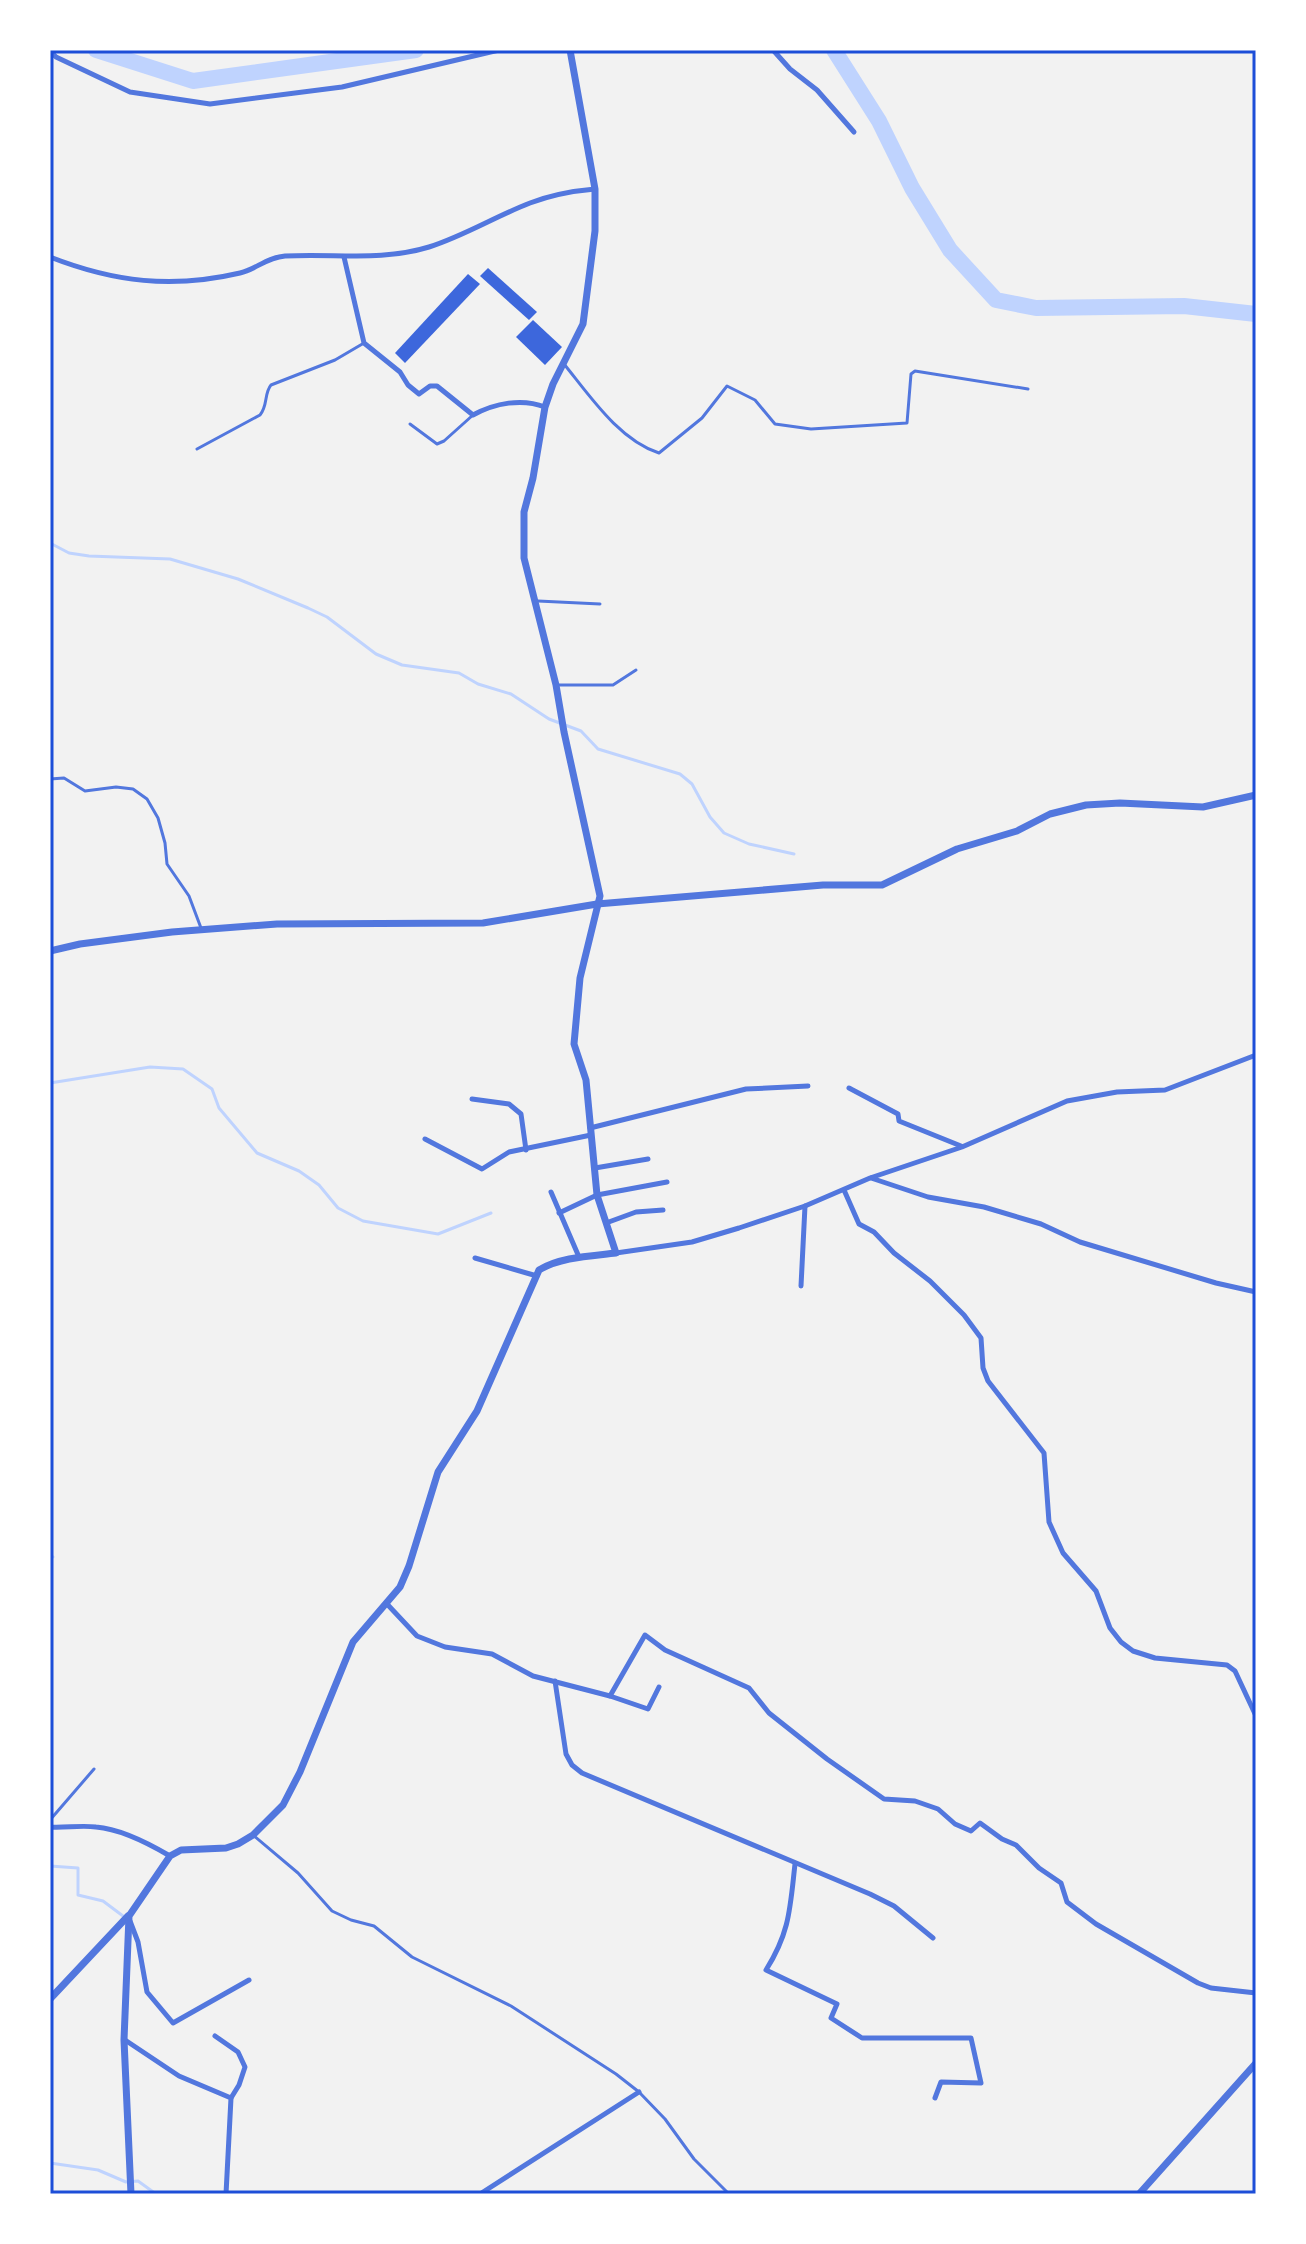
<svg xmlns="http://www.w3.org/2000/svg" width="1306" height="2244" font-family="Roboto,sans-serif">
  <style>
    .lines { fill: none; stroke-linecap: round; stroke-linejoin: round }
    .stream { stroke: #bfd3fe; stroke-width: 3 }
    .river { stroke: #bfd3fe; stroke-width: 16 }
    .building { fill: #3d67dc }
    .service { stroke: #5277de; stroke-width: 3 }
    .minor { stroke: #5277de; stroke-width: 5 }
    .tertiary { stroke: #5277de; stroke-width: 7 }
    .neatline { fill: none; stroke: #1d4ed8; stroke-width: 3 }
  </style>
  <rect width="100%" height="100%" fill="#f2f2f2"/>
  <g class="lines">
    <!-- stream -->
    <g class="stream">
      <polyline points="50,543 69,553 89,556 170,559 238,579 308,608 327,617 376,654 402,665 459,673 478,684 511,694 549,719 581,731 598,749 680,774 692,784 710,817 724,833 749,844 794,854"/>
      <polyline points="50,1083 150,1067 183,1069 212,1089 219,1108 257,1153 299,1171 319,1185 338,1208 363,1221 438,1234 491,1213"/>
      <polyline points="50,1555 53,1557"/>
      <polyline points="50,1866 78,1868 78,1895 103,1901 123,1916"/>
      <polyline points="50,2163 98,2170 126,2182 138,2181 156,2194"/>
    </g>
    <!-- river -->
    <g class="river">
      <polyline points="96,50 193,81 416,50"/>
      <polyline points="834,50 879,121 912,188 950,250 996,300 1036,308 1184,306 1256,314"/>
    </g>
  </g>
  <!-- building -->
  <g class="building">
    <polygon points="488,268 537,312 529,320 480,276"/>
    <polygon points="468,274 480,284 405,363 395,353"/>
    <polygon points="533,320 562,347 545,365 516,337"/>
  </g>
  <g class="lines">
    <!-- service -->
    <g class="service">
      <path d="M564,364c26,32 55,76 95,89l43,-35 25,-32 28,14 20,24 36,5 96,-6 4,-49 4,-3 113,18"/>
      <polyline points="410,424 437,444 444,441 473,415"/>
      <path d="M197,449l63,-34c8,-9 4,-22 11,-30l64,-25 29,-17"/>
      <polyline points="538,601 600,604"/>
      <polyline points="556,685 613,685 636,670"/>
      <polyline points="50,779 64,778 85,791 116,787 133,789 147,799 158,818 165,843 167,864 189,896 201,928"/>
      <polyline points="50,1820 94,1769"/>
      <polyline points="253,1835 298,1873 332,1911 351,1920 374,1926 412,1957 511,2006 616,2074 639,2092 665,2119 694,2159 729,2194"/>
    </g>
    <!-- minor -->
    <g class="minor">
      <polyline points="773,50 790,69 817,90 854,132"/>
      <polyline points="50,51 56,57 130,92 210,104 342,87 499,50"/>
      <path d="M50,257c64,25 122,32 190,16 17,-4 25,-15 45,-17 49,-3 96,6 144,-9 35,-11 67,-31 101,-44 21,-8 42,-12 65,-14"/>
      <path d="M344,257l20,86 36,29 8,13 11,9 11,-8h7l36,29c22,-12 49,-17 72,-8"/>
      <polyline points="849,1088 898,1114 899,1121 961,1146"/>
      <polyline points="472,1099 509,1104 521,1114 526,1150"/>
      <polyline points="590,1128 746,1089 808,1086"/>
      <polyline points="425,1139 482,1169 509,1152 591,1135"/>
      <polyline points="595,1168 648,1159"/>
      <polyline points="871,1178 928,1197 984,1207 1041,1224 1080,1242 1216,1283 1256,1292"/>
      <polyline points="844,1190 859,1224 874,1232 894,1253 930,1281 964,1315 981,1338 983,1368 988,1381 1044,1453 1049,1522 1063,1553 1096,1591 1110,1628 1121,1642 1133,1651 1155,1658 1227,1665 1235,1671 1256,1716"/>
      <polyline points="551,1192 579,1257"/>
      <polyline points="559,1213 597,1195 667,1182"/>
      <polyline points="606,1223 636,1212 663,1210"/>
      <polyline points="616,1253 692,1242 739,1228 805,1206 870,1178 962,1147 1067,1101 1117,1092 1165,1090 1256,1055"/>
      <polyline points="475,1258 537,1276"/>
      <polyline points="801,1286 805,1206"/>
      <polyline points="387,1604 417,1636 445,1647 492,1654 533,1676 610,1696 645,1635 665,1650 749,1688 769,1713 827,1759 884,1799 915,1801 938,1809 955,1824 971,1831 980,1823 1002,1839 1016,1845 1039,1868 1061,1883 1067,1902 1096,1924 1198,1983 1211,1988 1256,1993"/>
      <polyline points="555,1681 566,1754 572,1765 582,1773 870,1894 894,1906 933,1938"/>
      <polyline points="610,1696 648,1709 659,1687"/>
      <path d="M50,1827c15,1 31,-2 46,0 25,2 52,16 74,29"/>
      <path d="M795,1864c-5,44 -5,68 -29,106l71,34 -6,14 31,20h109l10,45 -40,-1 -6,16"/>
      <polyline points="130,1921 138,1942 147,1992 173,2023 249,1980"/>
      <polyline points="215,2036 238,2052 245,2067 239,2085 231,2098"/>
      <polyline points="125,2040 179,2076 231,2098 226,2194"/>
      <polyline points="480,2194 639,2092"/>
    </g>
    <!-- tertiary -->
    <g class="tertiary">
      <polyline points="50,951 80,944 172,932 277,924 483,923 597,904 823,885 882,885 957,849 1017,831 1050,814 1086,805 1120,803 1203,807 1256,795"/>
      <polyline points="50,1999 128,1916"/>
      <path d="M131,2194l-7,-154 5,-124 41,-60 11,-6 45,-2 12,-4 15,-9 30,-30 17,-33 53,-130 47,-55 9,-21 29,-94 39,-61 62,-141c21,-13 52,-14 77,-17l-19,-58 -11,-115 -12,-36 6,-66 20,-82 -36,-164 -8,-47 -32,-127v-46l9,-34 12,-71 8,-23 30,-60 12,-93v-42l-25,-139"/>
      <polyline points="1139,2194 1256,2063"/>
    </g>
  </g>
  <!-- border -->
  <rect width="1306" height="2244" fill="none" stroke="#ffffff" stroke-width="104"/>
  <rect x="52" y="52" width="1202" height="2140" class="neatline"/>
</svg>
